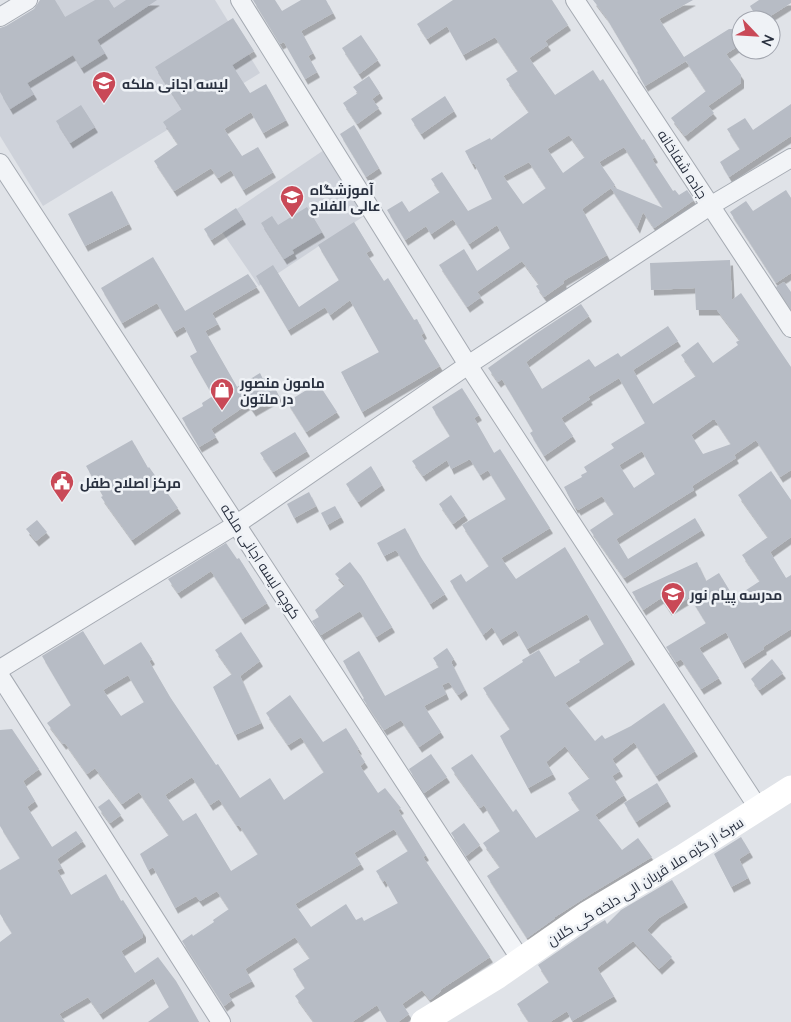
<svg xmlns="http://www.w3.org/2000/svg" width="791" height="1022" font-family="Lato,Cairo,sans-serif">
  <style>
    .built { fill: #ced2da }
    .building { fill: #b7bcc5; fill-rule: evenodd; filter: url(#shadow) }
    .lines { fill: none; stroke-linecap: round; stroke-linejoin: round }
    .street-casing { stroke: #a5aab2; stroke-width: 20 }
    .street { stroke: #f2f4f7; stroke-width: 18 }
    .secondary { stroke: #fff; stroke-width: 25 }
    .labels { text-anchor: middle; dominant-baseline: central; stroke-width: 5; stroke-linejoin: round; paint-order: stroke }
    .poi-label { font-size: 14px; font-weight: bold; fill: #29303f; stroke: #eff2f6; text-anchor: start }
    .street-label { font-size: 14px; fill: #29303f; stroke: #eff2f6 }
  </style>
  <defs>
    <filter id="shadow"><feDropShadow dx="3" dy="5.5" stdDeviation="0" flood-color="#0004"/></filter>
  </defs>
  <rect width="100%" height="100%" fill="#e0e3e8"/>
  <!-- built -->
  <g class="built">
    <polygon points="53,0 215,0 260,73 43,206 0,136 0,32"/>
    <polygon points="324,150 367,214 259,286 216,223"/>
  </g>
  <!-- building -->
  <g class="building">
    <polygon points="40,0 55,0 65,17 95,0 109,0 114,8 126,0 157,0 97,40 105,53 81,68 73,55 27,83 34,94 10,109 0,92 0,28 6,26 34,9"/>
    <polygon points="253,0 275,0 282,11 301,0 326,0 333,13 301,31 313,53 308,56 317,72 305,79 284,42 280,44"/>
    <path d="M453,0h99l16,25 -23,16 3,4 -19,13 26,37 38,-25 7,11 3,-2 39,61 2,-1 11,18 -3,2 21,32 2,-1 4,5 8,-5 7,10 -40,28 -11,-16 -6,16 -26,-40 -29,21 25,46 -44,26 1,2 -20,14 -8,-11 3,-2 -17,-23 -45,31 4,5 -14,10 -28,-42 25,-16 13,22 33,-23 -13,-23 -28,19 -16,-25 -22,15 -5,-8 -21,14 -18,-30 15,-9 7,11 31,-20 -9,-13 11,-7 26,39 24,-12 -18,-36 -2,1 -7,-13 25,-13 1,2 38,-28 -23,-33 12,-8 -23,-34 -32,18 -16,-29 -20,13 -10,-15zM569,135l16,22 -22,16 -16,-24zM624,147l39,61 -50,-21 2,-2 -16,-23zM529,162l17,26 -23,16 -20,-28z"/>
    <polygon points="593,0 693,0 659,19 684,57 729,29 734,29 741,41 741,44 726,54 741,75 741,83 708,106 714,113 685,136 671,118 706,91 686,61 645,86 637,72 638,71 606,17"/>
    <polygon points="759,0 791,0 791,3 764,20 758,20 750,6"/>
    <polygon points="233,18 254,51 232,65 250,93 266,84 286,120 263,133 251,112 224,129 242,156 258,147 273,172 243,190 231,170 218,178 211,168 174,191 154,161 178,144 163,122 182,109 155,67"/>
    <polygon points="361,35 378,60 359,74 342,48"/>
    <polygon points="369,76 380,93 372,99 379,108 357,124 343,103 358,93 353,87"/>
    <polygon points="445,96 454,111 421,134 411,119"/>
    <polygon points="791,104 791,136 729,177 720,162 740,149 727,129 745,118 753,130"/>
    <polygon points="81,105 95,127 70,143 56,121"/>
    <polygon points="354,125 379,168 366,177 340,134"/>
    <polygon points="786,190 791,198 791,273 776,283 730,212 746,201 753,211"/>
    <polygon points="112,191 129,224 85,246 68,214"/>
    <polygon points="307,207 322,232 292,250 294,253 284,259 261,223 272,216 278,225"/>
    <polygon points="236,208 243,219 211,240 204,229"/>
    <polygon points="354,222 371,250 366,253 384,281 388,278 414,320 417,319 424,333 421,335 440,366 362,412 341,372 379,352 350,300 330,315 325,307 288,330 256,276 273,265 299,307 339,280 318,245"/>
    <polygon points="153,257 185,311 248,274 257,287 212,313 218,324 205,331 237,387 260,373 263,379 268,376 279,396 253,411 248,404 211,429 216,437 199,447 182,418 203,406 202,403 213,396 190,356 197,352 184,326 174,332 157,303 122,323 101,288"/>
    <path d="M730,260l2,40 9,-7 50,74v103l-11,7 -24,-37 -22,15 2,3 -44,28 2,4 -78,49 12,20 67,-41 7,12 -78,48 -34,-48 24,-16 -12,-18 -24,14 -2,-3 -1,1 -11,-21 18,-10 -1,-2 6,-3 -3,-5 30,-19 -3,-4 34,-21 -26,-45 -31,19 2,2 -29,19 12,18 -29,20 -14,-23 3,-2 -31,-52 -4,3 -10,-14 49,-35 44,-29 8,12 -63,46 16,27 47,-30 6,8 23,-14 3,4 47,-31 10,15 -45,29 20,34 43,-28 -15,-21 17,-13 15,21 25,-18 -2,-3 4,-2 -23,-30h-21l-1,-22 -44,2 -1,-27zM712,420h3l16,24 -28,10 -12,-19zM642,451l13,23 -21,14 -15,-23z"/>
    <polygon points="784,282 791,292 791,309 776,287"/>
    <polygon points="318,383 337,412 306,432 287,402"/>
    <polygon points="462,388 479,415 474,418 494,453 500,449 550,528 501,558 516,579 565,547 632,659 565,703 595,741 602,735 605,739 631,726 664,703 695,751 656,776 634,742 612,759 620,771 612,776 624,795 595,815 622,850 638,838 652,857 594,892 555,917 555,918 527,938 487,876 500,867 483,843 500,831 484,805 480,808 451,768 472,754 513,812 516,809 536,838 580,810 568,793 590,778 565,746 546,762 553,774 528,788 500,736 510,729 483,688 523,662 522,660 539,650 555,677 580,662 579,660 604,644 587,614 527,649 516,630 500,640 492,627 483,635 450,581 461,574 466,582 489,566 462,525 506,499 488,470 480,475 470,459 451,469 447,460 423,476 412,461 450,436 432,407"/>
    <polygon points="295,432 307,451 273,472 260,453"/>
    <polygon points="132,440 148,468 149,467 178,508 132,540 101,497 103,496 86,466"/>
    <polygon points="371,466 382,485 358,502 346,484"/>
    <polygon points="771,471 791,500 791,537 770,552 786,578 791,575 791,629 763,647 764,649 742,663 726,632 699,648 719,678 701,689 681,659 676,662 666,647 706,623 690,597 669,610 661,598 643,610 632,592 697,562 706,581 719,573 734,598 760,581 742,555 768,537 738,495"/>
    <polygon points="309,492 316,506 294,518 287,504"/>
    <polygon points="451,495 465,515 453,524 439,504"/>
    <polygon points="335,506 341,517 327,525 321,513"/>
    <polygon points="37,520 47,532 36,541 26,529"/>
    <polygon points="405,528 420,556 445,594 430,604 396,550 384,556 377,543"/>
    <polygon points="226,543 237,559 239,558 267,603 242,619 211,571 178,593 168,579"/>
    <polygon points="350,562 361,576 392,627 376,637 360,611 321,635 312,621 319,617 315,610 345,585 335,574"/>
    <path d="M83,631l21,34 37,-23 11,17 -3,2 21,36 46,68 2,-1 22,34 30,-20 14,22 40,-28 -23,-35 -13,8 -22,-32 24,-18 33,47 23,-14 13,21 -2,1 8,12 -5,4 18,27 7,-5 16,20 -3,2 28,45 -3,2 67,100 -50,33 1,1 -11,9 -8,-10 -20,14 7,10 -11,8h-11l-10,-17 -25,17h-38l-19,-26 10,-8 -12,-19 17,-11 -15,-21 -50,32 7,12 -24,13 4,6 -8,6 -42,-65 10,-7 1,2 21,-14 -1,-2 16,-11 -12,-18 -17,10 -4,-5 -21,12 -22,-41 -5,3 -8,-16 29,-19 -30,-43 -17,12 -27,-36 -8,6 -22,-31 -2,1 -16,-21 24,-18 -29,-49zM128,675l16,27 -23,14 -18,-26zM192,777l18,28 9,-6 18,27 2,-1 19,29 -27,17 -35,-58 -13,8 -18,-26zM394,829l14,22 -32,20 7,11 2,-2 13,23 -34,18 -2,-4 -6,3 -10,-16 -35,23 -16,-23 66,-40 -7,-11z"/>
    <polygon points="241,632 260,661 240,676 261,723 235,735 213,687 232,674 215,650"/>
    <polygon points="447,648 454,659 451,662 465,690 458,695 449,682 442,685 446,694 424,706 441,732 419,747 401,720 384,730 363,699 364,698 343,661 359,651 385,696 439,667 433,658"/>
    <polygon points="772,659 783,673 759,690 751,679"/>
    <polygon points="12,729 39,769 23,781 35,801 27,807 52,847 76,831 83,841 57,859 62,868 57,870 71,895 106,874 121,901 123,900 143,932 143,937 121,951 135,973 158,957 176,981 199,1022 148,1022 169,1007 153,978 100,1014 88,997 59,1014 65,1022 0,1022 0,942 12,933 0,914 0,870 20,858 0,826 0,730"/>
    <polygon points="431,754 447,777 424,793 409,769"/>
    <polygon points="657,783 668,801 636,822 624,803"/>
    <polygon points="109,799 121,815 110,823 98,807"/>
    <polygon points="464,823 480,845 466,856 451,833"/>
    <polygon points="741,837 750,852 739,859 748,878 731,887 714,854"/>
    <polygon points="672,880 685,902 659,918 647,930 672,957 659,969 633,941 597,968 614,996 572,1021 567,1011 550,1022 529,1022 517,1004 549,982 538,965 595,926 605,920 607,924 621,910"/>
  </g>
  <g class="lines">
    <!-- street casing -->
    <g class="street-casing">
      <g id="street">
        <polyline points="240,0 468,365 759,809"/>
        <polyline points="575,0 791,328"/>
        <polyline points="0,17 28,0"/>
        <polyline points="0,163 521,960"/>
        <polyline points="0,669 237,524 468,365 710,206 791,158"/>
        <polyline points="0,676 221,1022"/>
      </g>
    </g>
    <!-- street -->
    <use href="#street" class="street"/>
    <!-- secondary -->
    <polyline class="secondary" points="423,1022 498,976 587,914 681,858 791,788"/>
  </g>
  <!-- icons -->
  <defs>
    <g id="school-pin" transform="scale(1.25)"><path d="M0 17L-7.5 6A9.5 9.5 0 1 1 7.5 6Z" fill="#c94957" stroke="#eff2f6"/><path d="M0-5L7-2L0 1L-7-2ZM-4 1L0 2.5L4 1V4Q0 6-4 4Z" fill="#fff"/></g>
    <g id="shop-pin" transform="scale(1.25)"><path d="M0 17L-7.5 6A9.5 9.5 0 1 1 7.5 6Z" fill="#c94957" stroke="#eff2f6"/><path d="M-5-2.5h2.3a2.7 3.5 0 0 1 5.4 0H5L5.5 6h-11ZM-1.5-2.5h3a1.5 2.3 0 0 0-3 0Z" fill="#fff"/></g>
    <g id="civic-pin" transform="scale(1.25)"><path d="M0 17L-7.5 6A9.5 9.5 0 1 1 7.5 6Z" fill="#c94957" stroke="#eff2f6"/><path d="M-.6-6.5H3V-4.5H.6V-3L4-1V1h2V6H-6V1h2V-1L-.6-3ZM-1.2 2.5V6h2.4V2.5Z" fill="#fff"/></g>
  </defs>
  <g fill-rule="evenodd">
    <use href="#school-pin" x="104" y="83"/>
    <use href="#school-pin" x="292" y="197"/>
    <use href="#shop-pin" x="222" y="390"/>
    <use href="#civic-pin" x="62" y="482"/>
    <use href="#school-pin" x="673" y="594"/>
  </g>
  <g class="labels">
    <!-- poi labels -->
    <g class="poi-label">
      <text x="122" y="83">لیسه اجانی ملکه</text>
      <text x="310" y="189">آموزشگاه<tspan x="310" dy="16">عالی الفلاح</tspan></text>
      <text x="240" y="382">مامون منصور<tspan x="240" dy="16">در ملتون</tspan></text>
      <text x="80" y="482">مرکز اصلاح طفل</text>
      <text x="690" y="594">مدرسه پیام نور</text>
    </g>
    <!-- street labels -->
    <g class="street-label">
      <text transform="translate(683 164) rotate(57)">جاده شفاخانه</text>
      <text transform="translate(261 561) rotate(57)">کوچه لیسه اجانی ملکه</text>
      <text transform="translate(645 881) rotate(-32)">سرک از گزه ملا قربان الی دلخه کی کلان</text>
    </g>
  </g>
  <!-- north arrow -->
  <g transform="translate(756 35) rotate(115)"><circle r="24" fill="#eff2f6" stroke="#a0a4ad"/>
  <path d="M0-4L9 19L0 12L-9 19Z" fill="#c94957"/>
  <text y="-8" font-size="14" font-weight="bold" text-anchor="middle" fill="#29303f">N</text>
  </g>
</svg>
